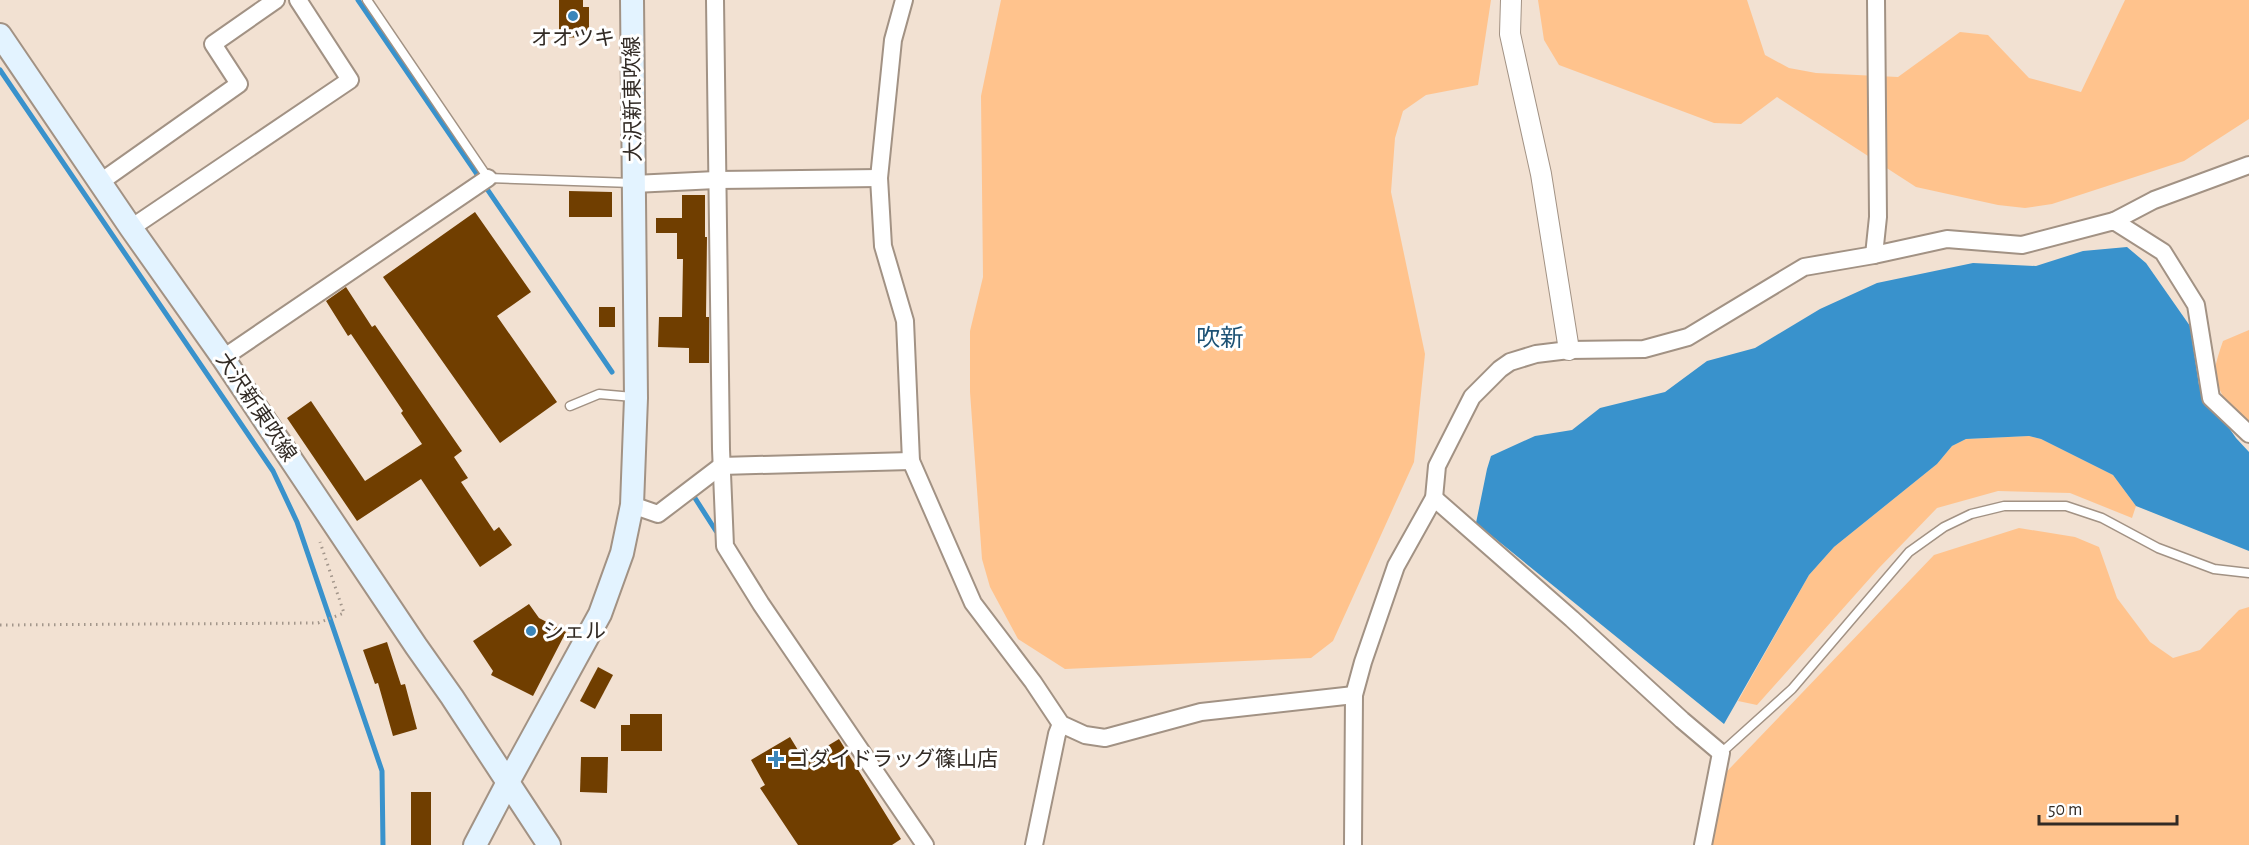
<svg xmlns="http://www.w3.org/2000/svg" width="2249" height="845" font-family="'Alegreya Sans','Noto Sans JP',sans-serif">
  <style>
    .green { fill: #ffc38d }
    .water { fill: #3992cc }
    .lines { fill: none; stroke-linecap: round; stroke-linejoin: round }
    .stream { stroke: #3992cc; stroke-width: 5 }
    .building { fill: #703e00 }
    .service-casing { stroke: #a29284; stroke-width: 11 }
    .minor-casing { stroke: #a29284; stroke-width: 20 }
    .tertiary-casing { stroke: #a29284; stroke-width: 22 }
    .secondary-casing { stroke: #a29284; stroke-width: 26 }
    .path { stroke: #a3968b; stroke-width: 3; stroke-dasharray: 1.5 4.5; stroke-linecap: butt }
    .service { stroke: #fff; stroke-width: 8 }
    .minor { stroke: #fff; stroke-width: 16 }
    .tertiary { stroke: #fff; stroke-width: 20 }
    .secondary { stroke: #e3f3ff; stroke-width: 22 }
    .poi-dot { fill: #3b86ba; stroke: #fff; stroke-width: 2 }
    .labels { text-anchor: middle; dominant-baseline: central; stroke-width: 6; stroke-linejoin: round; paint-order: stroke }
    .poi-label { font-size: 21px; fill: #322b25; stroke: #fff; text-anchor: start }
    .street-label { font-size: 21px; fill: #322b25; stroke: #fff }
    .quarter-label { font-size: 24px; fill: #1c5174; stroke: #fff }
  </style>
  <rect width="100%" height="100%" fill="#f2e1d2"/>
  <!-- green -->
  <g class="green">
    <polygon points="1001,0 1491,0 1478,85 1426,95 1403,111 1395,138 1391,192 1425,354 1414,462 1333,641 1311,658 1065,669 1018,639 990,587 982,559 970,392 970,331 983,277 981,96"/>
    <polygon points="1538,0 1747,0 1765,55 1789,68 1816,73 1898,77 1960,32 1988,35 2029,78 2081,92 2125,0 2249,0 2249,119 2184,161 2052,204 2025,208 1998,205 1916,187 1777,97 1741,124 1714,123 1559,65 1544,40"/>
    <path d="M2249,330v98c-14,-9 -35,-41 -34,-58 1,-9 5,-20 8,-29z"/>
    <polygon points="2029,436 2041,439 2113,475 2136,506 2132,518 2070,493 1998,491 1937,508 1879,568 1757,705 1738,701 1809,575 1834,547 1937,464 1952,446 1966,439"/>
    <polygon points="2019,528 2075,537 2099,547 2117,598 2150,642 2173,658 2200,650 2239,610 2249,607 2249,845 1707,845 1711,788 1934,555"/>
  </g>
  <!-- water -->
  <polygon class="water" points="2127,247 2146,263 2190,326 2199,385 2236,438 2249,452 2249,551 2136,506 2113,475 2041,439 2029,436 1966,439 1952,446 1937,464 1834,547 1809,575 1724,724 1476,523 1487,469 1491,456 1535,436 1572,430 1600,408 1665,392 1707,361 1755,348 1820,309 1877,283 1973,263 2036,266 2083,251"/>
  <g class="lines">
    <!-- stream -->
    <g class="stream">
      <polyline points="358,0 612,372"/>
      <polyline points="0,70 273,471 297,522 382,771 383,845"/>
      <polyline points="693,495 716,531"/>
    </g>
  </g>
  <!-- building -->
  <g class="building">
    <polygon points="559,0 583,0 583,7 589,7 589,38 559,37"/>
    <polygon points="569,191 612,192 612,217 569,217"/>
    <polygon points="682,195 705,195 705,237 707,237 706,317 709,317 709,363 689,363 689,348 658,347 659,317 682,317 683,259 677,259 677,233 656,233 656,218 682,218"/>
    <polygon points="475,212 531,292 497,316 557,402 500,443 383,277"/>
    <polygon points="346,287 372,327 375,325 462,451 454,457 468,478 461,482 494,531 499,527 512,545 480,567 421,479 357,521 287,418 311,401 365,481 422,444 401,413 403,411 351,334 348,336 326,301"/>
    <rect x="599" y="307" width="16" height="20"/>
    <polygon points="529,604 539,618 566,632 533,696 491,675 493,671 473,641"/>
    <polygon points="387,642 401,685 405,684 417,729 393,736 378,683 375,684 363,650"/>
    <polygon points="598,667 613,675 595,709 580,701"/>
    <polygon points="630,714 662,714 662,751 621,751 621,725 630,725"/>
    <polygon points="790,737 804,760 839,739 901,839 892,845 798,845 760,788 765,785 751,760"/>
    <polygon points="581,757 608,757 607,793 580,792"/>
    <rect x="411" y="792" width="20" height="53"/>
  </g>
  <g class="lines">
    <!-- service casing -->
    <g class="service-casing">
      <g id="service">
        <polyline points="367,0 488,178 632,183"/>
        <polyline points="570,406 599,394 633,397"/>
        <polyline points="1721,753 1792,689 1909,552 1944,527 1971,514 2004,506 2066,506 2102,518 2158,548 2214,569 2249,573"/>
      </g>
    </g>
    <!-- minor casing -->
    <g class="minor-casing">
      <g id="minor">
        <polyline points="715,0 721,449 725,546 761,604 925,845"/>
        <polyline points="904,0 893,40 879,178 883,246 905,321 911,461 973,603 1033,682 1061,724 1085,735 1105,738 1201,712 1354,695"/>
        <polyline points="99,183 239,84 213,44 276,0"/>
        <polyline points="634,184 716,180 879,178"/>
        <polyline points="2114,221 2154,200 2249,165"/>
        <polyline points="131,228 350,80 298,0"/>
        <polyline points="1874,255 1878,217 1876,0"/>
        <polyline points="223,358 488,178"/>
        <polyline points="1434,498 1572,619 1682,720 1721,753 1703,845"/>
        <polyline points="632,505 658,514 721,466 911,461"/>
        <polyline points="1034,845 1057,734 1061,724"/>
        <polyline points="1353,845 1354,695 1363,662 1396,566 1434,498 1437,466 1472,397 1500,369 1510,362 1536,354 1569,350 1644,349 1688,337 1804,267 1874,255 1947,239 2022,245 2114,221 2163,252 2196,305 2211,398 2249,434"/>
      </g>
    </g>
    <!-- tertiary casing -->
    <g class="tertiary-casing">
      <polyline id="tertiary" points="1511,0 1510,34 1541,174 1569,350"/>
    </g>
    <!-- secondary casing -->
    <g class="secondary-casing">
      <g id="secondary">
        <polyline points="0,35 131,228 223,358 416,646 452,697 549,845"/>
        <polyline points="475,845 508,782 600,614 622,553 632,505 636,398 632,0"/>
      </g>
    </g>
    <!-- path -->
    <polyline class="path" points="0,625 318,623 344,613 320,542"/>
    <!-- service -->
    <use href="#service" class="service"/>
    <!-- minor -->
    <use href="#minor" class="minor"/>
    <!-- tertiary -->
    <use href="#tertiary" class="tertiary"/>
    <!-- secondary -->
    <use href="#secondary" class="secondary"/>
  </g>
  <!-- markers -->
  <g class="poi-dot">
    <circle cx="573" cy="16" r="6"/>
    <circle cx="531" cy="631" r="6"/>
    <path d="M773 750h6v6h6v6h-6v6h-6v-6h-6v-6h6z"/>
  </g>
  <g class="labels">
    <!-- poi labels -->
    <g class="poi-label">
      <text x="573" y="38" text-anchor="middle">オオツキ</text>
      <text x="543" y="631">シェル</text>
      <text x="788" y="759">ゴダイドラッグ篠山店</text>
    </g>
    <!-- street labels -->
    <g class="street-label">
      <text transform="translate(633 99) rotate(-91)">大沢新東吹線</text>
      <text transform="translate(256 407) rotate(56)">大沢新東吹線</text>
    </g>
    <!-- quarter labels -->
    <g class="quarter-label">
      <text x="1220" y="339">吹新</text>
    </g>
  </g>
  <!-- scale -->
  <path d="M2039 815v9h138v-9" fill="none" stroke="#322b25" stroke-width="3"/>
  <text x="2048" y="815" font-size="18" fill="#322b25" stroke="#ffffff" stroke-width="4.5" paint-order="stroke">50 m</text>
</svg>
